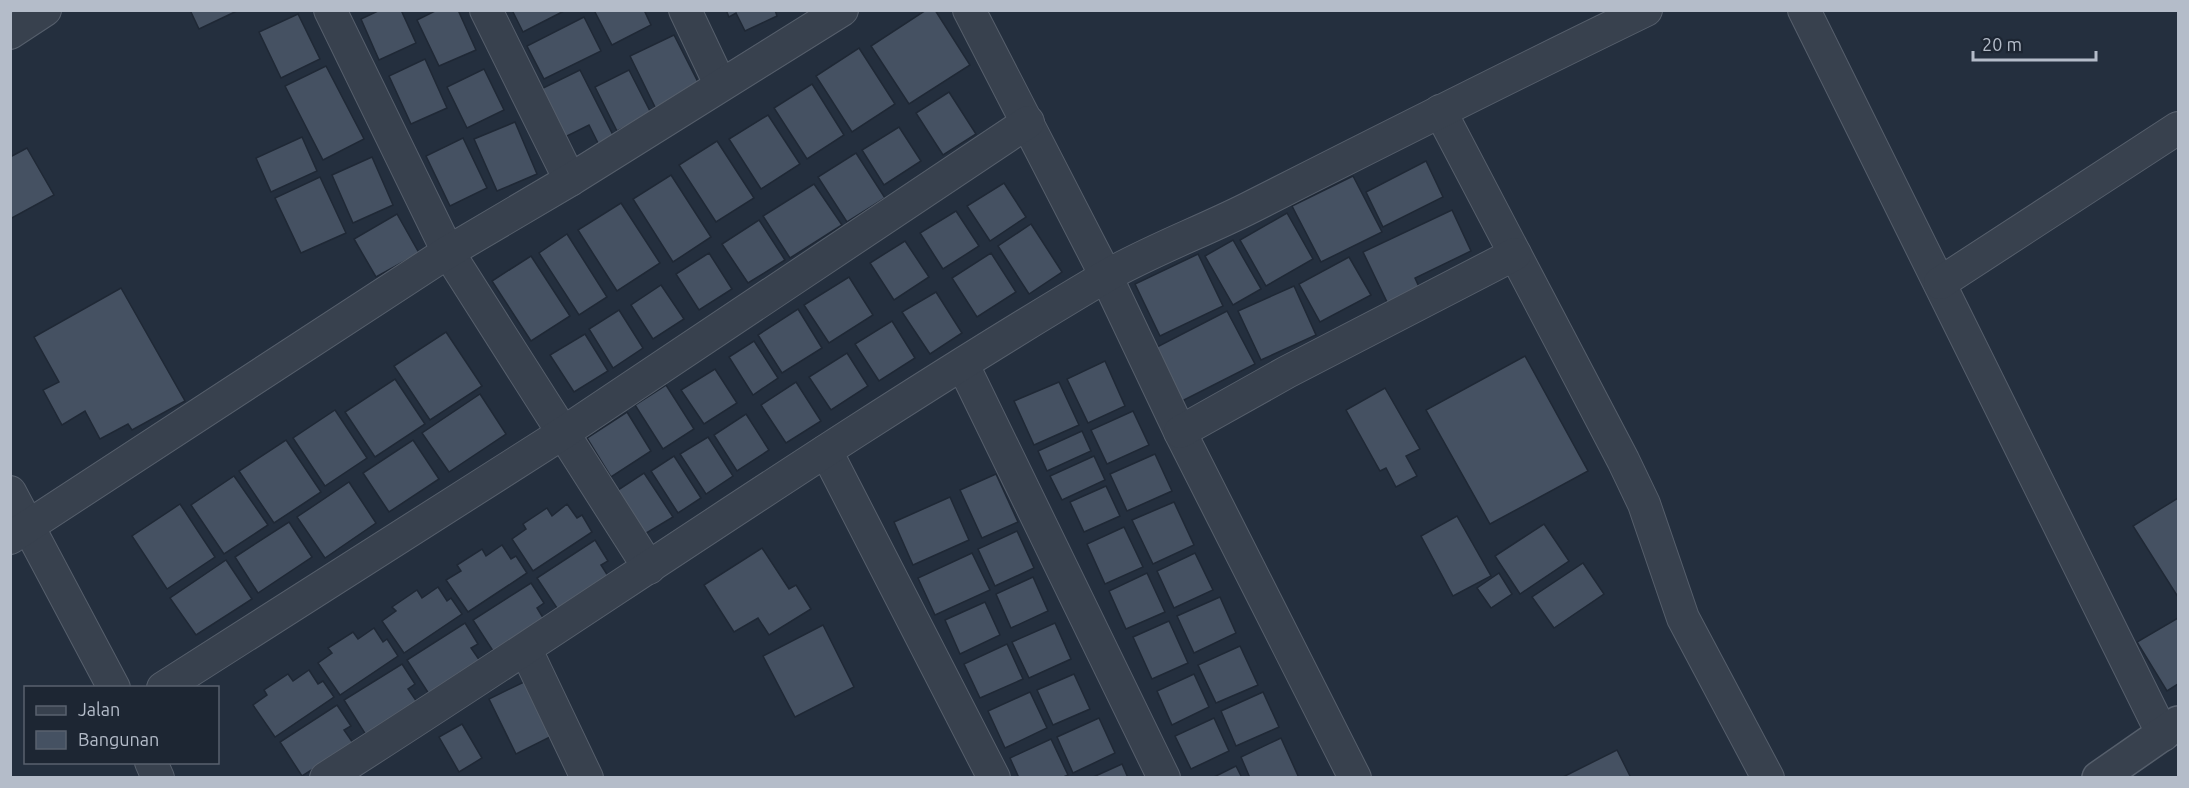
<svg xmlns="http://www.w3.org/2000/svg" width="2189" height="788" font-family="Ubuntu,sans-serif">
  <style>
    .building { fill: #455162; stroke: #1f2835; stroke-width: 1.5 }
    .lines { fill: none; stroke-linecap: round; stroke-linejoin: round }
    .minor-casing { stroke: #565f6c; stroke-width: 34 }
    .tertiary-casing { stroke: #565f6c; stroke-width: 36 }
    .minor { stroke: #38414e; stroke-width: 32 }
    .tertiary { stroke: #38414e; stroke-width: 33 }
  </style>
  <rect width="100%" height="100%" fill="#242f3e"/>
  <!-- building -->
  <g class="building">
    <polygon points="190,10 239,10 199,29"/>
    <polygon points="380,10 401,10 416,43 379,60 361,19"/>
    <polygon points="437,10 458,10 476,50 439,66 417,20"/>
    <polygon points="512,10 566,10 523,32"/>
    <polygon points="594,10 644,10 651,25 612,45"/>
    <polygon points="726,10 775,10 777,16 745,31 736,13 729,17"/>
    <polygon points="926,10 935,10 970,65 909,104 871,46"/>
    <polygon points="298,14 320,59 281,78 259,32"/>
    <polygon points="584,17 601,51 544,79 527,46"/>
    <polygon points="674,35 702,90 658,113 630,56"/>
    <polygon points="859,48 895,104 852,132 816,76"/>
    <polygon points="425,59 447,108 411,124 389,76"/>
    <polygon points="326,66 364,139 323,160 285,86"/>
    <polygon points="484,69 504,110 467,128 447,87"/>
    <polygon points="580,70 617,143 602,151 589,125 561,139 537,91"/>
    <polygon points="629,70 655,121 631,124 617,131 595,87"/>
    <polygon points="812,84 844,135 807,159 774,108"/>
    <polygon points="949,92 976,134 943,155 916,113"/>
    <polygon points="768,115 800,164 761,189 729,139"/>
    <polygon points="515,122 537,174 497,191 474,139"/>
    <polygon points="899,127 921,161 884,185 862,150"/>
    <polygon points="302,137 317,171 271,192 256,158"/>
    <polygon points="463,138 487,188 450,206 426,156"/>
    <polygon points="717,141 754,198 716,222 679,165"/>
    <polygon points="27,148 54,195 10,219 10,157"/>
    <polygon points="856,153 885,198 847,222 818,177"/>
    <polygon points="372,157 393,205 353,223 332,175"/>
    <polygon points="1426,161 1443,197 1383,227 1366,192"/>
    <polygon points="671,175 711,237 673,262 633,199"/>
    <polygon points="1353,176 1382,232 1321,262 1292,206"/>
    <polygon points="320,177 346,233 301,253 275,198"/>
    <polygon points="1004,183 1026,217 990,241 967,206"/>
    <polygon points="814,184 842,225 790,258 763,216"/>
    <polygon points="621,203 660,263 617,291 578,230"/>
    <polygon points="1452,210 1471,251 1415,278 1420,289 1388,304 1363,252"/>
    <polygon points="956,211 979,246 943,269 920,233"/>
    <polygon points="1287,213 1313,259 1266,286 1240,240"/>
    <polygon points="397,214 419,253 376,277 354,239"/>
    <polygon points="759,220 785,260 748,283 722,244"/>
    <polygon points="1031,224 1062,272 1029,294 998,246"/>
    <polygon points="567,234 607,297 579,315 539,253"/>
    <polygon points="1233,240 1261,289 1233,305 1205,256"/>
    <polygon points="905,241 929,277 894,300 870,263"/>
    <polygon points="709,253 732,289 699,310 676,274"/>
    <polygon points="991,253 1016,292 977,317 952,278"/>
    <polygon points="1198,254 1223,306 1160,336 1135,284"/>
    <polygon points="531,256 570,316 531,341 492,281"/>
    <polygon points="1349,257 1371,295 1320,322 1299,284"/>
    <polygon points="849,277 873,315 829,343 804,305"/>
    <polygon points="661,285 684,319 653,339 631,305"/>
    <polygon points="1294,286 1316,335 1261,360 1238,311"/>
    <polygon points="121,288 185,401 132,430 128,424 100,439 85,411 62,425 43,390 59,382 34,337"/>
    <polygon points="936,292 962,333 930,354 902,312"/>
    <polygon points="798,309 822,348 782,373 758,335"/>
    <polygon points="619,310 643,348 613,368 589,329"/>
    <polygon points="1227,311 1255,364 1182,401 1155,348"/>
    <polygon points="892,321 915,358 879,381 855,344"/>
    <polygon points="446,332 482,386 430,420 394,366"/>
    <polygon points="585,334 608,371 574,392 550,355"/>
    <polygon points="754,341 778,378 753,395 729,357"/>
    <polygon points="847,353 868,386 831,410 809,377"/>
    <polygon points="1525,356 1588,471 1490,524 1426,410"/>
    <polygon points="1105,361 1125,406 1088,423 1067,379"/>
    <polygon points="715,369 737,403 704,424 681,390"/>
    <polygon points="395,379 425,424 375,457 345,412"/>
    <polygon points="796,382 821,421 786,443 761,405"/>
    <polygon points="1059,382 1079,425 1034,445 1014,401"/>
    <polygon points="666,385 694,429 663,449 635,405"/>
    <polygon points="1385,388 1420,449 1406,456 1417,476 1396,487 1386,468 1380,471 1346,410"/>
    <polygon points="480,394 506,434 449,472 422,433"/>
    <polygon points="335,410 367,458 325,486 293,438"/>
    <polygon points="1133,411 1149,445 1107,464 1091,430"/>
    <polygon points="627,412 651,451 611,477 587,438"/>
    <polygon points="746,414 769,450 737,471 714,435"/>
    <polygon points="1082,431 1091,451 1047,471 1038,451"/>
    <polygon points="708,437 733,476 706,494 680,454"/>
    <polygon points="286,440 321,492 274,523 239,471"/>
    <polygon points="413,440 439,479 389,512 363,473"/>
    <polygon points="1155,454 1172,491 1127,511 1110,474"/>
    <polygon points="674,456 701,498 678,513 651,471"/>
    <polygon points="1094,456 1105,480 1062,500 1050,476"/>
    <polygon points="644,473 673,517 643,535 615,492"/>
    <polygon points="996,474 1018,522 982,538 960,490"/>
    <polygon points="234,476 268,525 224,554 191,505"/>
    <polygon points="349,482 376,523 325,558 297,517"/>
    <polygon points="1106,486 1120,516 1084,532 1070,502"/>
    <polygon points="950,497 969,540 913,565 894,522"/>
    <polygon points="2178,498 2178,597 2133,526"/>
    <polygon points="1174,502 1194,545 1153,564 1132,520"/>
    <polygon points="180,504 215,557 167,589 132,536"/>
    <polygon points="567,504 577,518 582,515 592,532 533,571 512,539 526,529 523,524 547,508 552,516"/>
    <polygon points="1457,516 1491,576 1453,596 1421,536"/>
    <polygon points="289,522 312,557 258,593 235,557"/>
    <polygon points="1544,524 1569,561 1520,594 1495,556"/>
    <polygon points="1124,527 1143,567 1105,584 1087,544"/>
    <polygon points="1017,531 1034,568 995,586 978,549"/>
    <polygon points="595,540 608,561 601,565 610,579 559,611 537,578"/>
    <polygon points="502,545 511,559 516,556 527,573 468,612 446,580 461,571 457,565 482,549 486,556"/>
    <polygon points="762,548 789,589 796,585 811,609 769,635 758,618 734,632 704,585"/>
    <polygon points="972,553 990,590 935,615 918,578"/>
    <polygon points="1195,553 1213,590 1174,608 1157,571"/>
    <polygon points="226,560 252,599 196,635 170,598"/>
    <polygon points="1583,563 1604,594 1554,628 1532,597"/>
    <polygon points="1147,573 1165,612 1126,629 1109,591"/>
    <polygon points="1499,573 1512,594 1491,608 1477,588"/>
    <polygon points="1033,577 1048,611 1011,628 996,594"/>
    <polygon points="531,583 544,603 537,608 545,621 495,654 473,620"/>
    <polygon points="438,587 447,601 451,598 462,614 404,653 382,621 396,611 392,607 417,590 422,598"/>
    <polygon points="1220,597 1236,633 1194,653 1177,616"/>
    <polygon points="985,602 1000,635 960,654 945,620"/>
    <polygon points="2178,618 2178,684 2167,691 2137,642"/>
    <polygon points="1169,621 1188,663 1152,679 1133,637"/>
    <polygon points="465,623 478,644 471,648 480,661 429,694 407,660"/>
    <polygon points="1055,623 1071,659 1029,678 1012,642"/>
    <polygon points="823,625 854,687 795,717 763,656"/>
    <polygon points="374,628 383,642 387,639 398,656 340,695 318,663 332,653 328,648 353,632 358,639"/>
    <polygon points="1007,644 1023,679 980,698 964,664"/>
    <polygon points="1240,646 1258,685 1216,703 1198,665"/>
    <polygon points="402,664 415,684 408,689 417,702 366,735 344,700"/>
    <polygon points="309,670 318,684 323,681 334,697 275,737 253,705 267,695 264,690 288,674 293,681"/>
    <polygon points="1074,674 1090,709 1053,725 1037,690"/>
    <polygon points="1194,674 1209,707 1172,725 1157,691"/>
    <polygon points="526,681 554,735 516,754 489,699"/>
    <polygon points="1030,692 1047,728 1005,748 988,711"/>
    <polygon points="1263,692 1279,727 1236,746 1221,711"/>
    <polygon points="337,705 351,726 344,730 353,743 317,775 313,769 302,776 280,742"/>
    <polygon points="1099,718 1115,753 1073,773 1057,737"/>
    <polygon points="1214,718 1229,751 1191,769 1175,736"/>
    <polygon points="462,724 482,758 459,772 439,737"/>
    <polygon points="1281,738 1299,778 1250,778 1241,757"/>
    <polygon points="1051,739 1068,775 1061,778 1019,778 1010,758"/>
    <polygon points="1617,750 1631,778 1561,778"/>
    <polygon points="1122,764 1128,778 1091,778"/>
    <polygon points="1236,766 1242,778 1212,778"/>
  </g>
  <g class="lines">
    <!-- minor casing -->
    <g class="minor-casing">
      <g id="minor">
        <polyline points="330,10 448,252 649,568"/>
        <polyline points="486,10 570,180"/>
        <polyline points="685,10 720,84"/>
        <polyline points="969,10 1106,276 1180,432 1355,778"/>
        <polyline points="1804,10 2163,735"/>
        <polyline points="10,33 45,10"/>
        <polyline points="1440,111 1623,460 1644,504 1683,618 1768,778"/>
        <polyline points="1940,283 2178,128"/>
        <polyline points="963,365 1164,778"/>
        <polyline points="1180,432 1287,372 1515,254"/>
        <polyline points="826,451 994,778"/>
        <polyline points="10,492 114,688"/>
        <polyline points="10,538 448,252 570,180 842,10"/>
        <polyline points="526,650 587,778"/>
        <polyline points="163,688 563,433 1028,122"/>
        <polyline points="151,762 158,778"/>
        <path d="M326,778c259,-165 511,-342 775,-499 46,-27 98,-46 146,-70 132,-67 265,-134 399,-199"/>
      </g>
    </g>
    <!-- tertiary casing -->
    <g class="tertiary-casing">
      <polyline id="tertiary" points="2099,778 2178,723"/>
    </g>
    <!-- minor -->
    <use href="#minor" class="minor"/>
    <!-- tertiary -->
    <use href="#tertiary" class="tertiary"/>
  </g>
  <!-- border -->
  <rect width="2189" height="788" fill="none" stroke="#b4bcc9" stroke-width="24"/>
  <!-- legend -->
  <rect x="24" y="686" width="195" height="78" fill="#1d2633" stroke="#59626f" stroke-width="1.5"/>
  <rect x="36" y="706" width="30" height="9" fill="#38414e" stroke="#59626f" stroke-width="1.5"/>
  <text x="78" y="716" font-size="18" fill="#b4bcc9">Jalan</text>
  <rect x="36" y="731" width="30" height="18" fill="#455162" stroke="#59626f" stroke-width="1.5"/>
  <text x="78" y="746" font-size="18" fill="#b4bcc9">Bangunan</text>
  <!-- scale -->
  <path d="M1973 51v9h123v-9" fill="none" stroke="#b4bcc9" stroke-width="3"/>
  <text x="1982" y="51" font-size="18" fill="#b4bcc9" stroke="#1d2633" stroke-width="4.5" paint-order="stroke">20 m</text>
</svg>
